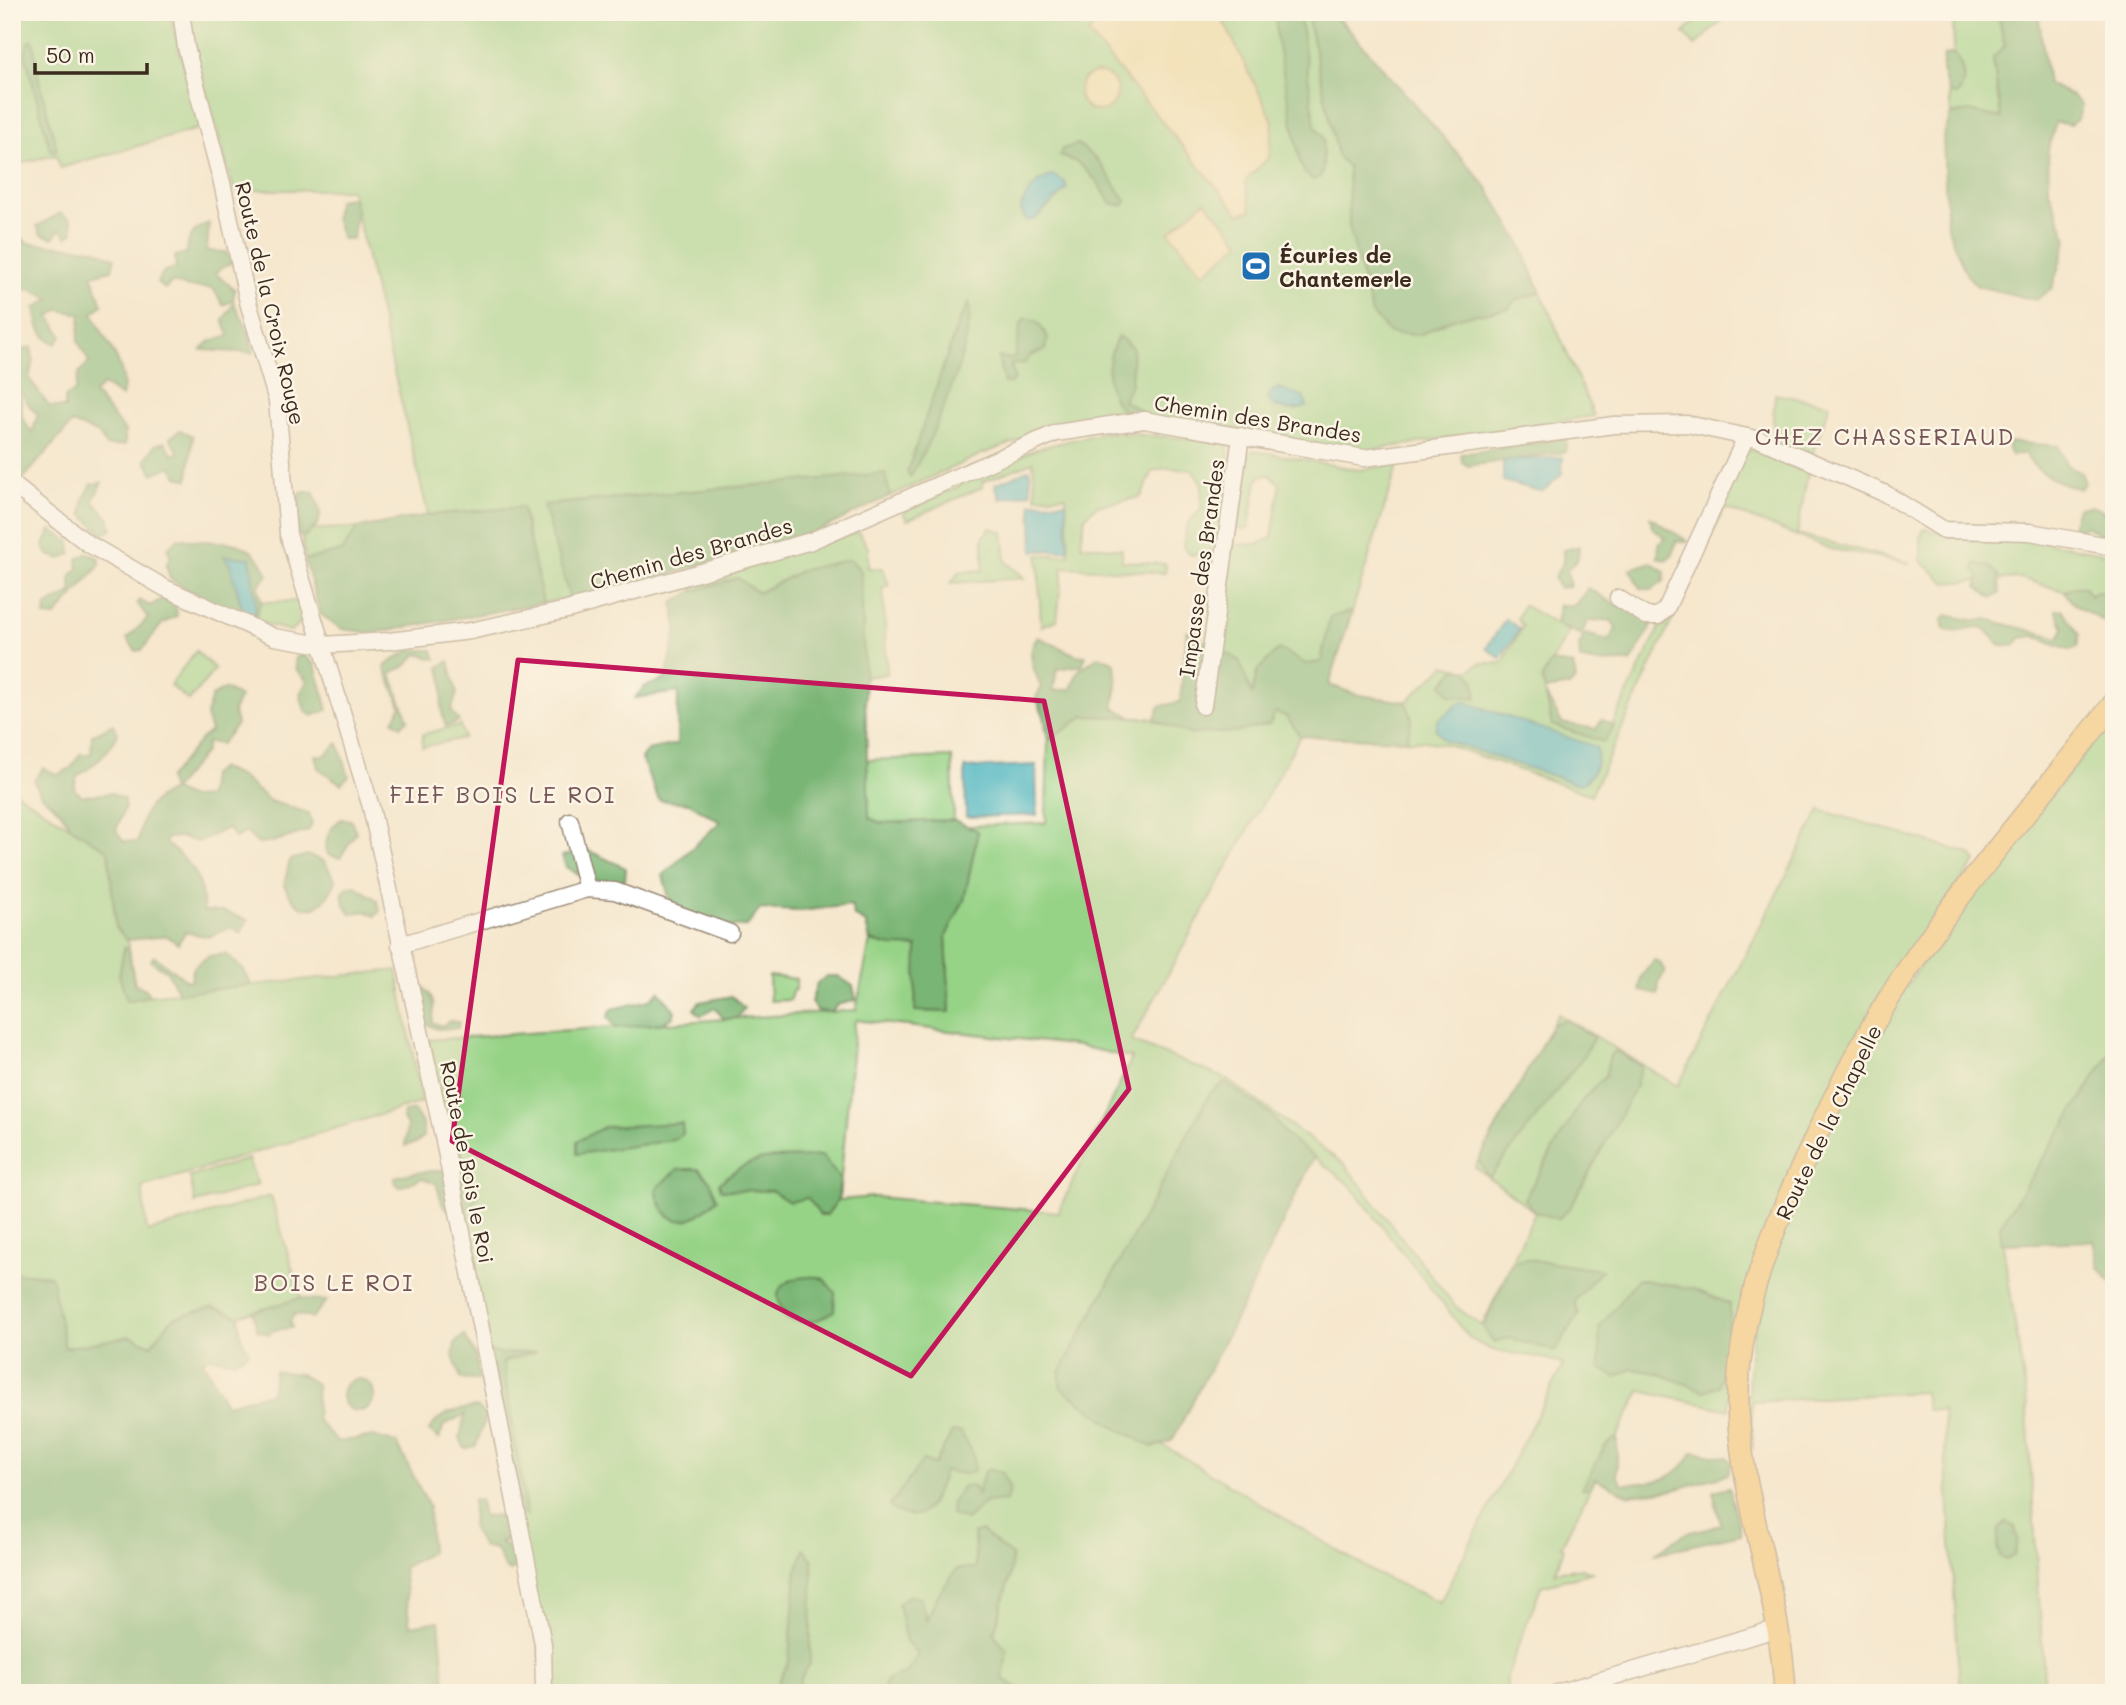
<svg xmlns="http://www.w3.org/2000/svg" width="2126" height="1705" font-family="Mali,sans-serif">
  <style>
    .green { fill: #97d387; stroke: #697e52; stroke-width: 2; fill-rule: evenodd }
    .forest { fill: #79b574; stroke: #5a7049; stroke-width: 2 }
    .sand { fill: #eeda9e; stroke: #94825e; stroke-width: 2 }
    .water { fill: #45b3c1; stroke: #406e70; stroke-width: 2 }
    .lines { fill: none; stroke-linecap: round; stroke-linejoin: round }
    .minor-casing { stroke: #988876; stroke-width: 19 }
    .major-casing { stroke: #988876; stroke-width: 24 }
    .minor { stroke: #fff; stroke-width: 16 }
    .major { stroke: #f5c16b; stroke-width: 21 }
    .marked { fill: none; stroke: #c2185b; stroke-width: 5; stroke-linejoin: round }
    .labels { text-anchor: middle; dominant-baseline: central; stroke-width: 5; stroke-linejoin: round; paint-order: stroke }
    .poi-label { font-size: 21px; font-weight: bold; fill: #3b2a1e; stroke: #fcf5e5; text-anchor: start }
    .street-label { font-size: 21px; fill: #3b2a1e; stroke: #fcf5e5 }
    .neighbourhood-label { font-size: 23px; letter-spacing: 2px; fill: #755455; stroke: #fcf5e5 }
  </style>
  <rect width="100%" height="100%" fill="#fcf5e5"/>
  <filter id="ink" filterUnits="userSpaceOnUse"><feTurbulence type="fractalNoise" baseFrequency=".0143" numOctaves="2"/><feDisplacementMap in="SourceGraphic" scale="14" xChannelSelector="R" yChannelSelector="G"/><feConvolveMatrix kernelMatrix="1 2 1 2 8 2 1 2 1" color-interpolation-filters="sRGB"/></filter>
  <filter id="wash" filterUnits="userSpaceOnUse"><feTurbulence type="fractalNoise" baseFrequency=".00686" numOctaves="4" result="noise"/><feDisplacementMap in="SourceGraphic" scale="28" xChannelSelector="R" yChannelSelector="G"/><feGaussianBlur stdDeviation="1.57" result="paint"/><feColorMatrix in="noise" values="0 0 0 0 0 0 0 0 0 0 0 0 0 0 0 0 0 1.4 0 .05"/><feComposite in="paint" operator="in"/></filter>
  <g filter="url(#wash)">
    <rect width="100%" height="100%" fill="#f5e7cd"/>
    <!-- green -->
    <g class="green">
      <polygon points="12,12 169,12 201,128 60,168 56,155 12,165"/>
      <polygon points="187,12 1334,12 1486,186 1519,241 1594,416 1371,450 1325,446 1186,420 1060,426 982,454 890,496 885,474 543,505 570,598 543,603 522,507 428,515 351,190 234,190 198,63"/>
      <polygon points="1705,12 1731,12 1695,46 1684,33"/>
      <polygon points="1953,12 1997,12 2005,47 1993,58 2001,119 1969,111 1951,114 1944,56 1954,53"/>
      <path d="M1775,394l55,10 -18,51c-44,-19 -41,-13 -37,-61z"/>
      <path d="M1105,432l115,9 8,5c2,13 -4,86 -9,95 -8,12 -15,14 -28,14l-8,-8 4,-22 14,-17 1,-24 -10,-14 -26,-2 -13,3 -12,26 -45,9 -11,11 -4,28 41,4v12l44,3 -1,9 -102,-6 -6,53 -16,6 -3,-71h31l-3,-59 -30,1 -3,-35 -51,20 1,5 -76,33 -4,-8 56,-26 10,-10 70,-28z"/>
      <path d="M1747,448l43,14 18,11 -11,61 113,29 -79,-14 -107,-41 -133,287 -143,-50 -23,-4 -125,-5 -169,305 96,38 118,86 110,141 27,20 53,-114 -60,-45 83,-153 120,72 142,-276 150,44 6,7 -87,117 -31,55 -121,292 -9,47 1,38 -89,-19 -79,155 3,3 -9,23 27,-4 10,4 -51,14 -34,91v16h-479l-25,-14 4,-29 -13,-16 16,-59 -36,-41 2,34 -38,27 -13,27 -6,32 -12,19 -20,7 -5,13h-335l-91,-525 -28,-128 428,-30 14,-69 22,5h26l-3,65 35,1 -4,-76 18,-36 14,-68 -10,-6 78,-3 2,-82 36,-25 65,2 41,16 42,-189 27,-1 13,-7 8,-53 -10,-9 -9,1 -4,5 -8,47 -10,1 -3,-3 10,-65 7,-11 106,20 39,-6 -69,221 29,10 48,7 39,-37 23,6 12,-8h22l21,-37 -6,-7 6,-14 46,27 -27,46 10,47 52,17zM855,1020l224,26 53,12 -74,154 -184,-15 -35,3zM1271,1115l15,20 64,50 118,151c30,26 62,13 95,29l-123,237 -63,-28 -214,-129 -11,2z"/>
      <polygon points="358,528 342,551 305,560 302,538 314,529"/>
      <polygon points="990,528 1003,532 1006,562 1025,578 951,583 959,572 983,570 983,537"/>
      <polygon points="1924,529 1968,538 2033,540 2114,555 2114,606 2020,578 1946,583 1921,561 1921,536"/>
      <polygon points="859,532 868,548 868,568 883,568 889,586 883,587 887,674 864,677 861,571 802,570 758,593 738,578 693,591 693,582"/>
      <path d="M302,601c4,13 1,23 -12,30l-36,-10 7,-19z"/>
      <polygon points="196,651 215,669 189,701 170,685"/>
      <path d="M2114,718v329l-114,179 26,168 19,299h-85l-17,-282 -16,-1 -3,-18 -172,10 1,48c-18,-110 17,-202 65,-300 24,-50 48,-103 79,-150 65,-99 143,-190 217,-282z"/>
      <polygon points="460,725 464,738 422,747 423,734"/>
      <polygon points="952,757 954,820 881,823 869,818 867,760"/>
      <polygon points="12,790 113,854 137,997 397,970 422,1102 142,1187 147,1232 271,1196 301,1298 239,1316 212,1308 173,1318 151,1345 131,1336 65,1348 51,1276 12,1273"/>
      <polygon points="769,976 796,979 796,990 792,991 790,1000 770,1001"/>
      <polygon points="248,1159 258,1185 195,1203 190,1177"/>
    </g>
    <!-- forest -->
    <g class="forest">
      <path d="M1276,12h22l3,11 14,102 9,14c-3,13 2,24 -3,37l-7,4 -9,-6 -5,-12 -24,-126z"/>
      <polygon points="1327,12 1348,29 1486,186 1519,241 1541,292 1515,300 1509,308 1452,319 1419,335 1390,333 1372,314 1349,227 1348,167 1338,157 1307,15"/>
      <polygon points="1997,12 2038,12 2048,84 2071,95 2082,105 2078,119 2070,125 2056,122 2048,150 2049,190 2067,240 2052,288 2036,300 1977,286 1966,274 1947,227 1943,138 1951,114 1969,111 2001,118 1993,58 2005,46"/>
      <polygon points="33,40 39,80 57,149 54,151 50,149 25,54 28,42"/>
      <path d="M1954,53c9,13 14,29 3,42l-8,-1 -7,-24 2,-14z"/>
      <polygon points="1078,144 1098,161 1126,200 1123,206 1111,203 1095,179 1077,162 1060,156 1062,149"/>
      <polygon points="353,197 356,211 353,239 342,239 335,217 338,200"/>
      <polygon points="61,213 71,220 73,232 67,237 60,229 53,238 40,234 37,226"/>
      <path d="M209,223l-2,28 19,1 6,10 -17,11 20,17 -2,11 -10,4 -10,-17 -25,-1 -16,-5 -7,7 -8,-7 7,-11 12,-3 -1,-12 12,-3c0,-16 6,-24 22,-30z"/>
      <path d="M18,235l10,8 66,6 21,9 -3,12 -20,5 10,30 -9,8c9,27 38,53 29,84l-19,-12 -9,8 31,38v14l-19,1 -7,-12 -27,-11 -49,56 -5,-1 1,-13h-7v-72h6l3,5 1,19 10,16 6,-19c-12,-7 -13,-23 -26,-28v-16l6,-19 14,-4 1,17 -4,14 20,28 16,2v-11l10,-6 4,-18 10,-11 -11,-21 3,-27 -22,-4 -9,6 12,20 -6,8c-17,-8 -18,-18 -21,-36l15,-9 -20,-10 -18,4v-55z"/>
      <path d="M969,302c7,39 -38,140 -59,175l-3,-5 51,-149z"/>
      <polygon points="234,303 248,330 254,353 201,350 209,342 229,335 223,320"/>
      <polygon points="1026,318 1038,322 1048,338 1045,350 1030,356 1025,363 1011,365 1015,378 1011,383 1004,383 998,357 1011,359 1015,356 1021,323"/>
      <path d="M1118,336l15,12 -2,36 -8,16 23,14h-21c-21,-21 -21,-51 -7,-78z"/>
      <polygon points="180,430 193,436 188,480 177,476 171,466 153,474 145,460 155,445 165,442 173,455 179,453 170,438"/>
      <polygon points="1566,438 1566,452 1468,466 1462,462 1461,454"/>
      <path d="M2007,442l51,4 8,18 15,9 4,10 -5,6c-21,-6 -46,-16 -55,-36l-12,3 -5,-6z"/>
      <polygon points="885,473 890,496 818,531 612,591 570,598 543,505"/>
      <polygon points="102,482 93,501 110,519 112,530 103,534 82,514 84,498 92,484"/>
      <path d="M313,491c10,26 12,30 -11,47l-5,-5 2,-40z"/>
      <polygon points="2091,506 2103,511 2113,520 2112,530 2102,535 2085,526 2077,531 2072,526 2078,508"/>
      <polygon points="522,507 543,603 374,633 342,629 320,614 305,560 342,551 358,528 428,515"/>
      <polygon points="1650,517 1689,542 1676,541 1673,554 1666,560 1658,558 1659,544 1665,538 1652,527"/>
      <polygon points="51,530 70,541 71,554 60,559 48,555 43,547"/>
      <path d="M179,538c40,9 70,-8 89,37l-10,11 3,16 -7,19 -35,-14 -49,-28 -4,-14 5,-8 -4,-9z"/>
      <polygon points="1579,546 1578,559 1567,570 1570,586 1559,588 1554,578 1563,562 1563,550"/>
      <polygon points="88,553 99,558 100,565 55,617 45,616 46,606 71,593 71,576 78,569 77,559"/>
      <polygon points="850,559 861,571 869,818 881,823 954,820 978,831 964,900 946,936 950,1012 915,1011 917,947 892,946 870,941 866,923 854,916 851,905 800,911 760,909 747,926 725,927 672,908 663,875 720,822 689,803 659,800 641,758 648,750 677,744 678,692 635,698 644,687 666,679 677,629 673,603 693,591 738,578 758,593 802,570"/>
      <polygon points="1651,562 1665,572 1664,581 1652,590 1640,588 1630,569"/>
      <polygon points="1975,563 1990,567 1999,576 2000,594 1992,598 1977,586 1979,576 1974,569"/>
      <path d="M2074,587h11l5,9 4,-4 14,1 6,15 -9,14c-13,-9 -35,-15 -40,-31z"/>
      <path d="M1588,588l25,15 37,8 2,14 -21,37c-20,-1 -32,4 -51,-3l-1,-14 6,-11 24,6 7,-12 -5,-8 -23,1 -7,14 -25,-11 3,-19h16z"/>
      <polygon points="166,596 175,603 177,616 162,624 142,650 136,651 127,639 148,618 137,603 139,600 150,606"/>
      <path d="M2062,609l17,25 -2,13 -6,3 -37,-14 -14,2 -6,8 -14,-1c-28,-36 -29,-5 -56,-16l-2,-8 4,-6 31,6 9,-2 73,19 5,-10 -8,-18z"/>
      <polygon points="1352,611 1329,685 1358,695 1406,702 1412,718 1407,740 1300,736 1287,717 1275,712 1270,724 1236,732 1190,734 1154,720 1160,706 1180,702 1187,631 1192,630 1203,641 1239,660 1252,695 1257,671 1279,649 1306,664 1321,662 1330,617"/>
      <path d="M1038,637l38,18 10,1 -4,9 -25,4 -4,22 18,-2 7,-18 21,-15 16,7 2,24 -4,20 19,10 -48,-1 -36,25 -4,-25 -8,-19 5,-9c-6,-18 -17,-34 -3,-51z"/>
      <polygon points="409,650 433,650 436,659 417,654 406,666 391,673 408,720 401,726 393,721 401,706 385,669 386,665"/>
      <polygon points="302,654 315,665 328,710 312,716 305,711 300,694 307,681 296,669 295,658"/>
      <path d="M449,661l8,33 -6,17 8,10 -13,5c-11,-24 3,-36 -7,-59z"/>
      <polygon points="1551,662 1573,665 1576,679 1569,686 1545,690 1542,678"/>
      <polygon points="1457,668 1468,671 1474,680 1477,698 1450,695 1442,685"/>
      <path d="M225,689l15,8 -7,14 4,13 -16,20 -14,-2 -2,10 -32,38 18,8 17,-1 3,-22 10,-7 20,9 29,24 39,12 3,12 -4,6c-19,5 -31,12 -50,13l-12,-12 -11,6 -7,-10 -30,14 -17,-5 -14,1 -2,5c30,23 35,30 39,68h19l25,9 -7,13 -11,-6 -21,10 -24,-5 -7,12 -11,-8 -40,4 -11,-12 -8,-77 -37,-24 -11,-16 -19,-16 -7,-14 9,-13 14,7 14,-7 9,-14h11l1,-19 21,-11 5,9c-6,16 -27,36 -41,43l-3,13 8,7 29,-3 13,6 1,8 -9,23 7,11 15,1c4,-29 7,-38 34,-52l-4,-11 33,-40 10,-8 -5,-15 6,-20z"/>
      <polygon points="1546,695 1562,723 1596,729 1602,719 1614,726 1604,742 1552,725"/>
      <polygon points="338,743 349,776 341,784 318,768 315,755 324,756"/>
      <path d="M341,819l10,1 5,12 -16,26 -12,-3c-5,-14 1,-27 13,-36z"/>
      <path d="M587,850l39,18 -1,12c-20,5 -43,-1 -59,-13l-4,-11z"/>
      <path d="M307,855l17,6 12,20c-14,31 -35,39 -52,4l6,-25z"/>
      <path d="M354,885l23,15 3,11 -5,5 -10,-5 -14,3c-9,-11 -14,-25 3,-29z"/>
      <polygon points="124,948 128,948 134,984 146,989 149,996 127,1001 119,975"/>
      <polygon points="226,954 244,970 251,985 179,993 167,971 151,961 154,956 186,980 191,981 193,968 208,956"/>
      <polygon points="1654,960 1660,962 1665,972 1659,982 1658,995 1640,991 1641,977"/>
      <polygon points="827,976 838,976 853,986 856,1000 837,1005 832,1012 818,1011 811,1002 817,983"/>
      <path d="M420,985c15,10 16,21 12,37l10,4 7,-5 10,1 -1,6 -21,1 -10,-5 -10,-34z"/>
      <polygon points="659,991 675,1011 673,1017 663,1023 616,1028 608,1017 612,1009 650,1000"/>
      <polygon points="732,996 744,1008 737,1018 724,1019 715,1008 701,1016 694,1009 700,1002"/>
      <polygon points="1565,1019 1594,1037 1583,1057 1489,1178 1479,1160 1552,1025"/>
      <polygon points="2114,1047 2114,1282 2109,1281 2099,1267 2093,1241 2002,1244 2000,1226"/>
      <polygon points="1616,1051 1641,1066 1635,1088 1570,1208 1558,1219 1535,1212 1525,1199 1527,1194 1583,1099 1605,1076 1610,1055"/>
      <polygon points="1225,1082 1271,1115 1286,1135 1314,1157 1245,1301 1172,1441 1152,1447 1114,1427 1060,1387 1060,1373 1210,1093"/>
      <polygon points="414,1110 423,1125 423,1137 416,1143 405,1146 407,1126 403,1119 404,1112"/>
      <polygon points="682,1123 683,1134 673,1140 577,1154 577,1141 604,1127"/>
      <path d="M822,1156l18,23 -2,21 -11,15h-7l-12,-17 -19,4 -17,-11 -51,-1 -2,-7c41,-34 54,-22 103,-27z"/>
      <path d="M456,1168l9,6 13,23 -9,11 -14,7 -12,-9 -7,-23 -14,-5 -22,9 -6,-5 1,-5c20,-7 40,-4 61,-9z"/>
      <path d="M678,1169h21l11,12 7,18c-25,26 -52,34 -61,-10z"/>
      <polygon points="1525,1259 1601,1270 1574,1302 1579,1314 1555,1351 1509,1338 1493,1342 1483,1327 1512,1262"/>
      <polygon points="12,1273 51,1276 65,1348 131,1336 151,1345 173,1318 212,1307 239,1316 241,1337 249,1352 235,1361 210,1357 203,1361 226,1404 271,1393 275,1371 300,1374 316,1384 317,1420 338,1442 373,1436 397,1443 429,1507 431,1552 403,1568 410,1626 439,1621 446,1693 12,1693"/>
      <path d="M818,1277l6,2 11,14 -1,18c-18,12 -28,14 -48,8 -2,-6 -8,-16 -8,-23 1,-18 28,-20 40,-19z"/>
      <polygon points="1637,1279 1694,1289 1730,1304 1728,1346 1719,1386 1704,1391 1657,1373 1632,1369 1615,1377 1600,1368 1599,1328"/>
      <polygon points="301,1298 327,1301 312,1318 295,1314 290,1321 292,1328 274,1330 269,1334 257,1330 253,1312"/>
      <polygon points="464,1335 475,1354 480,1380 461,1379 453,1356 455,1343"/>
      <polygon points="489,1350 501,1354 537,1351 503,1362 527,1516 521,1512"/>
      <circle cx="358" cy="1395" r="16"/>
      <path d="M477,1407l9,9 -10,30 -11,3 -5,-11 5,-24 -21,11 -5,14 -10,-8c9,-18 28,-22 48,-24z"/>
      <path d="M952,1432h9l13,24v15l-9,3 -21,-3c-9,30 -20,60 -55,36l34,-47 12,4z"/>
      <path d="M1617,1437v39l6,8c37,-3 49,-1 71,-32l33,5 5,6 -4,11 -54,16 -45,5 -34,-16 -5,10 -8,-1 23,-42z"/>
      <polygon points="991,1469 1002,1472 1010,1490 1007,1501 986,1502 966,1520 951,1514 952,1503 963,1486 974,1487 978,1494 984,1472"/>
      <polygon points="1729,1487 1741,1534 1654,1554 1686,1533 1721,1525 1713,1491"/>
      <polygon points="473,1499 480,1499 483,1517 496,1515 508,1523 511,1537 501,1542 514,1553 516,1567 510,1571 504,1567 496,1549 483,1547 472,1530"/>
      <polygon points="2006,1522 2015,1527 2018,1539 2014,1556 2006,1559 2000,1556 1997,1547 1999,1528"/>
      <polygon points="981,1531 1012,1556 1010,1575 994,1634 1007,1650 1003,1679 1028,1693 882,1693 887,1680 907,1673 918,1654 906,1642 898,1604 909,1595 921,1599 926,1621 938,1595 957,1569 976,1568 974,1534"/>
      <polygon points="804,1549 813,1560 810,1664 799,1681 805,1693 773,1693 789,1660 796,1572"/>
    </g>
    <!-- sand -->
    <g class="sand">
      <polygon points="1107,12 1219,12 1273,121 1269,157 1245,181 1251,210 1239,214 1088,33"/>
      <circle cx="1098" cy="92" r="19"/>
      <polygon points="1205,201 1241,242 1203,274 1169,232"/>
    </g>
    <!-- water -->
    <g class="water">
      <path d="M1053,175l12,7 2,7 -32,30 -8,2 -7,-10c5,-18 15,-30 33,-36z"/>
      <path d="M1278,388l25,8 4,10c-14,6 -28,5 -39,-6l2,-7z"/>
      <polygon points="1563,457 1562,474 1542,492 1503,481 1503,461"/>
      <polygon points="1030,469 1031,493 1000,499 995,484"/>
      <polygon points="1066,502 1068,550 1033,551 1031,503"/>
      <polygon points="224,556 250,558 256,606 254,615 243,612 230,565"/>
      <polygon points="1506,619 1520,629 1500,658 1486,648"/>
      <path d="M1462,701l134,46c5,14 -3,29 -14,37l-8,-1 -130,-43 -9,-12 3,-8z"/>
      <polygon points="1036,765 1037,815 966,817 965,768"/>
    </g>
  </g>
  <g filter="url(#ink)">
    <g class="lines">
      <!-- minor casing -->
      <g class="minor-casing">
        <g id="minor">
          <polyline points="181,12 186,47 222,183 248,302 277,401 288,534 371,807 443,1136 543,1644 544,1693"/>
          <polyline points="12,484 87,543 165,588 274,637 322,645 389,641 470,631 567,610 811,541 1056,433 1144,420 1364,458 1614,425 1687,424 1761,440 1886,494 1944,530 2030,532 2114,547"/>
          <polyline points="1618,598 1646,616 1658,616 1666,609 1746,437"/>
          <polyline points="1203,706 1241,436"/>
          <polyline points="570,821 587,889"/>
          <polyline points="400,945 587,889 615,891 730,933"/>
          <polyline points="1557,1693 1776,1629"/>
        </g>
      </g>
      <!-- major casing -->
      <g class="major-casing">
        <path id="major" d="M1785,1693c-4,-96 -43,-188 -47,-284 -2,-85 27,-162 62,-238 28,-62 58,-125 95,-182 64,-101 146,-191 219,-286"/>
      </g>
      <!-- minor -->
      <use href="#minor" class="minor"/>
      <!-- major -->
      <use href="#major" class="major"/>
    </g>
  </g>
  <!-- marked area -->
  <path d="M0 0H2126V1705H0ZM518,660l526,41 85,388 -218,287 -459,-235z" fill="#f5e7cd" fill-opacity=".55" fill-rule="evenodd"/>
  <path class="marked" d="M518,660l526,41 85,388 -218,287 -459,-235z"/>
  <!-- icons -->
  <defs>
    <g id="stadium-square" transform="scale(1.575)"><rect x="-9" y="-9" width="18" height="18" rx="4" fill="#1f6fb2" stroke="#fcf5e5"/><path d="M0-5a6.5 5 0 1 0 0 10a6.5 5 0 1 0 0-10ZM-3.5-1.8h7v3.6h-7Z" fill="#fff"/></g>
  </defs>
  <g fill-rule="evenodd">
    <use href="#stadium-square" x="1256" y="266"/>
  </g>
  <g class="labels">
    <!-- poi labels -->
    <g class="poi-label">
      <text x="1279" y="254">Écuries de<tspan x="1279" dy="24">Chantemerle</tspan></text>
    </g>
    <!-- street labels -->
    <g class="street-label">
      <text transform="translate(271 303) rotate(77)">Route de la Croix Rouge</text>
      <text transform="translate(1258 418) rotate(9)">Chemin des Brandes</text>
      <text transform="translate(691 553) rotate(-16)">Chemin des Brandes</text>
      <text transform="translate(1201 568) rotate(-82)">Impasse des Brandes</text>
      <text transform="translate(1828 1122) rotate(-64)">Route de la Chapelle</text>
      <text transform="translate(468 1162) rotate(79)">Route de Bois le Roi</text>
    </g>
    <!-- neighbourhood labels -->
    <g class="neighbourhood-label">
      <text x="1885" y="436">CHEZ CHASSERIAUD</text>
      <text x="503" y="794">FIEF BOIS LE ROI</text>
      <text x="334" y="1282">BOIS LE ROI</text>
    </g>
  </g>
  <!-- margin -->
  <rect width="2126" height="1705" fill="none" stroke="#fcf5e5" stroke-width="42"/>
  <!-- scale -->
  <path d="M35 63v10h112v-10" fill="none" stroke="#3b2a1e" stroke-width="3.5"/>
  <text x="46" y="63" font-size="21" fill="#3b2a1e" stroke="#fcf5e5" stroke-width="5" paint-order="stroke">50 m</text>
</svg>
